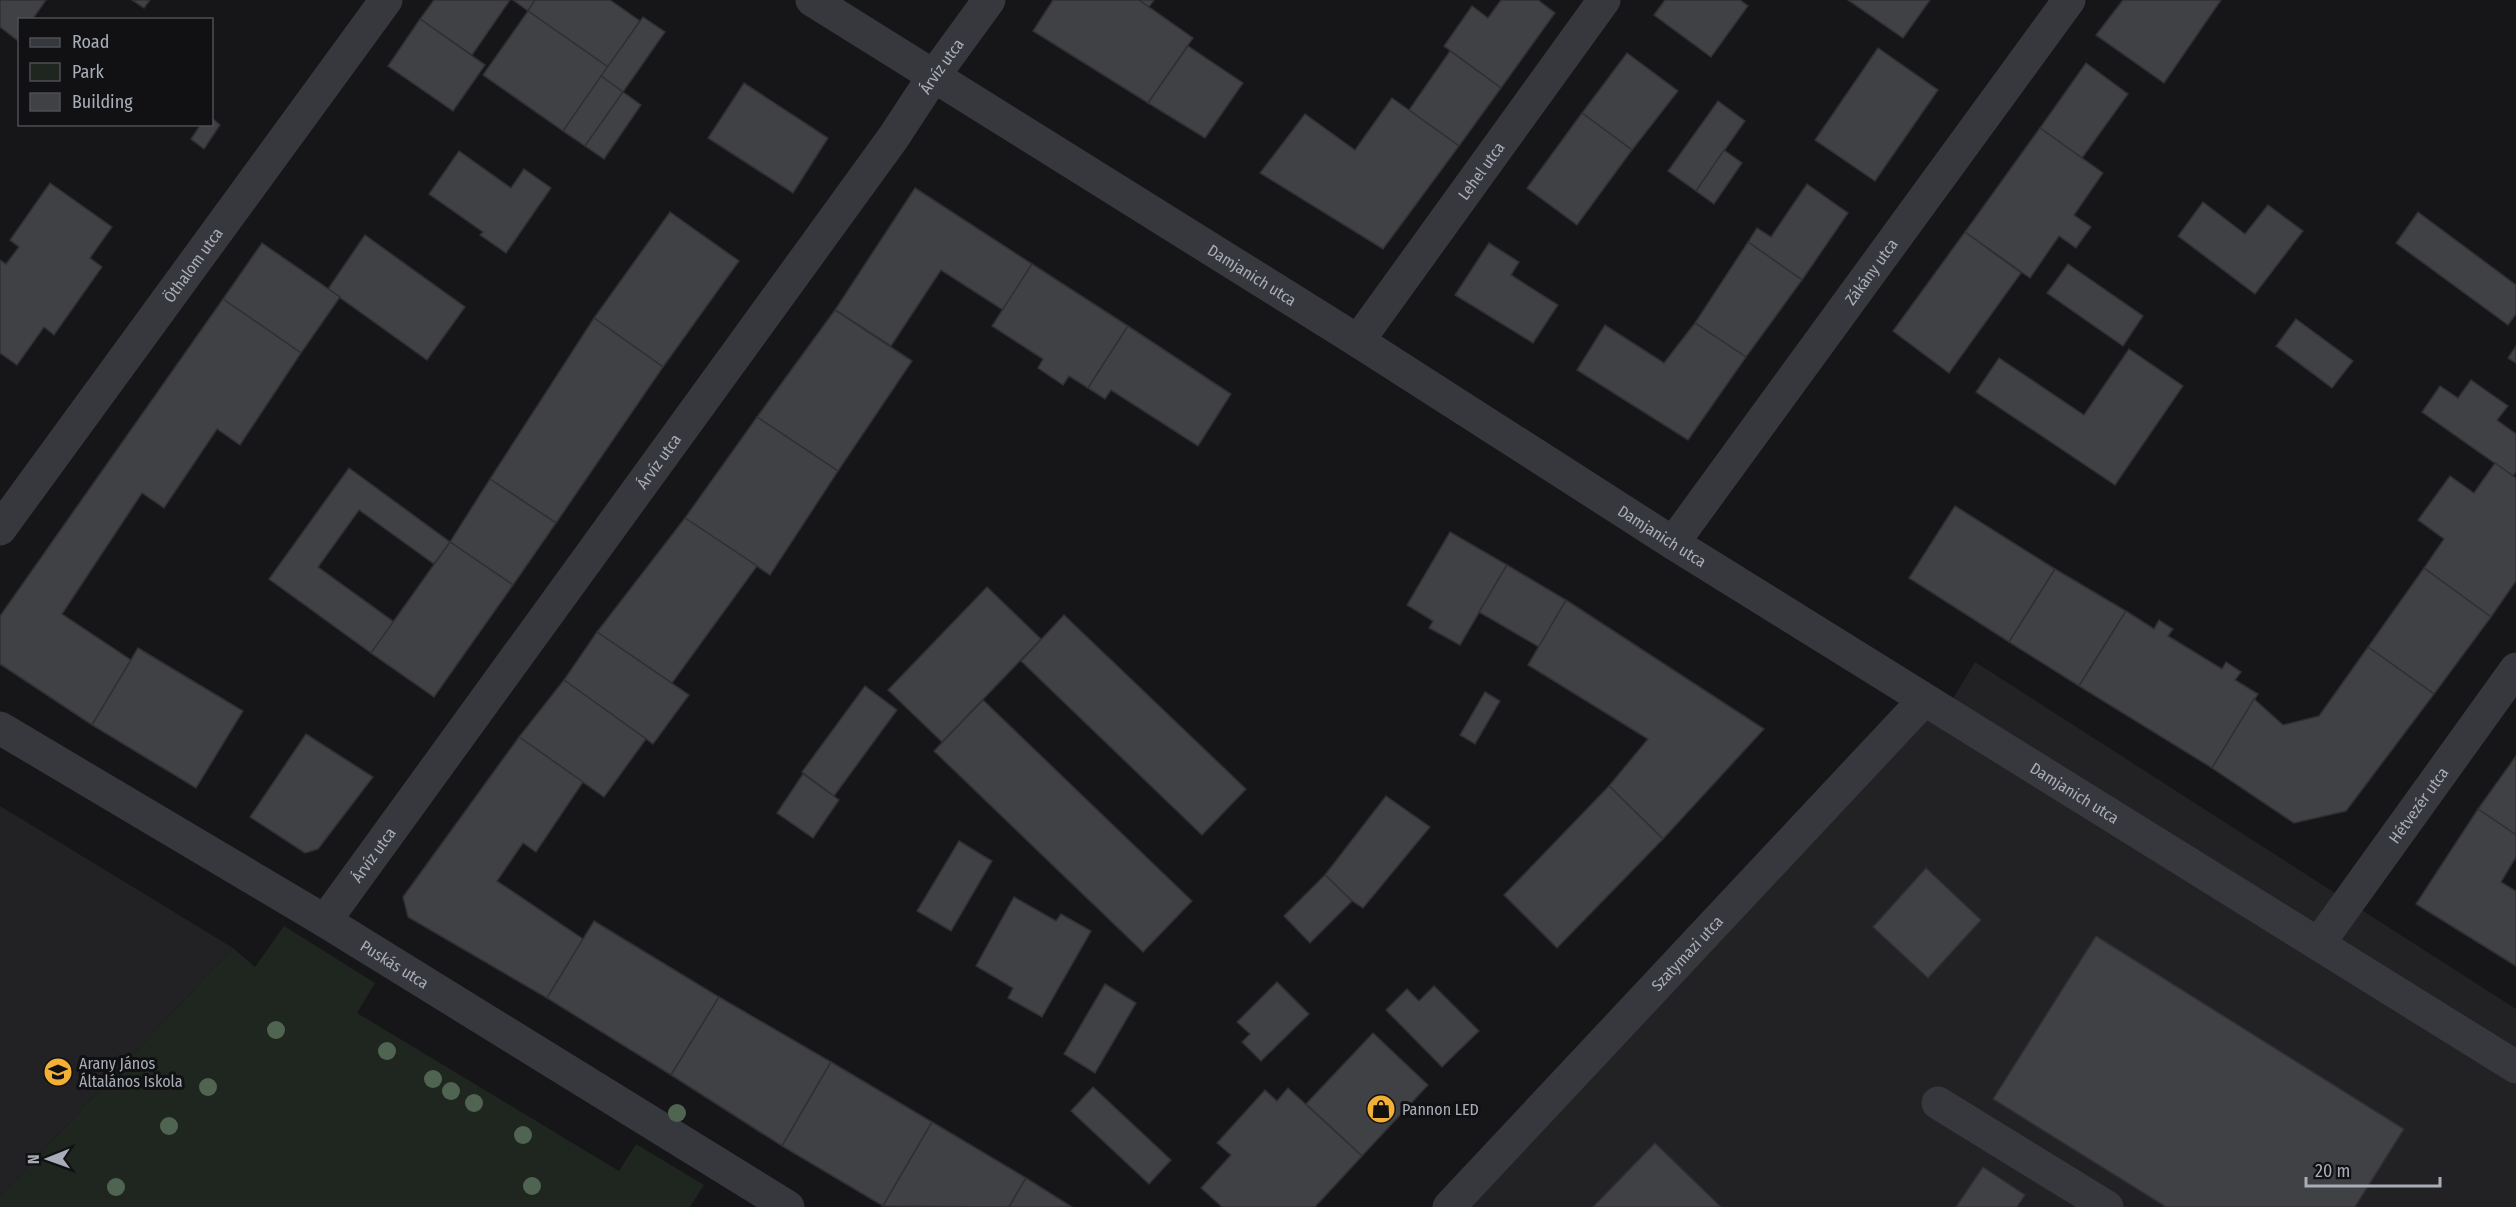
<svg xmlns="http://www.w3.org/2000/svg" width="2516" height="1207" font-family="'Fira Sans Condensed',sans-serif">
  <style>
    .built { fill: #222225 }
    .green { fill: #1e261f }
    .building { fill: #404145; stroke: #303034; stroke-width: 1.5 }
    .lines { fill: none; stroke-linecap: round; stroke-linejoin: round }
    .minor { stroke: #37383d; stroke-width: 33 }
    .tree { fill: #506452 }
    .labels { text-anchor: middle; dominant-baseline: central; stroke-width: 6; stroke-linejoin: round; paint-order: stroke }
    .street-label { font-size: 16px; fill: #a8adb8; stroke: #111113 }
    .poi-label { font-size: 16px; fill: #a8adb8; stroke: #111113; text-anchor: start }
  </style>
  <rect width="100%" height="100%" fill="#161618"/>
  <!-- built -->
  <g class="built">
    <polygon points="1975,662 2516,1009 2516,1207 1449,1207 1924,700 1945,712"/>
    <polygon points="0,806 233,948 0,1196"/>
  </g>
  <!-- green -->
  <polygon class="green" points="284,926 375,983 357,1013 619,1171 636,1144 704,1185 690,1207 0,1207 0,1196 233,948 255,967"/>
  <!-- building -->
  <g class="building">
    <polygon points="0,0 46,0 32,20 20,20 20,37 17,40 0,27"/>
    <polygon points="132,0 150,0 144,8"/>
    <polygon points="434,0 510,0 472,55 420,19"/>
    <polygon points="513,0 535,0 528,11"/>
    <polygon points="535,0 610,0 640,21 608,67 528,11"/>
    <polygon points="1053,0 1139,0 1193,38 1148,103 1033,31"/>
    <polygon points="1139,0 1154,0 1149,7"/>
    <polygon points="1501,0 1538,0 1555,13 1501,88 1444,46 1472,6 1488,18"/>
    <polygon points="1665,0 1740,0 1748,6 1711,57 1654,15"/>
    <polygon points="1848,0 1930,0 1903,38"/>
    <polygon points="2123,0 2221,0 2164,83 2096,35"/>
    <polygon points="528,11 608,67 563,131 483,75"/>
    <polygon points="643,17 665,32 623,92 601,76"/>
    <polygon points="420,19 485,65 453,111 388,66"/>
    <polygon points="1188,46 1243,83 1205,138 1148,103"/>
    <polygon points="1878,48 1938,90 1875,181 1815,140"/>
    <polygon points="1450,51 1501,88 1459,146 1409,110"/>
    <polygon points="1627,53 1678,91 1632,150 1582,113"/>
    <polygon points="2086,63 2128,94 2082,158 2040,128"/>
    <polygon points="601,76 623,92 585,146 563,131"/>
    <polygon points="744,83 828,138 793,193 708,138"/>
    <polygon points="623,92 641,105 604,159 585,146"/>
    <polygon points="1392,98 1459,146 1383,249 1260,173 1305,114 1355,150"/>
    <polygon points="1718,101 1745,121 1696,191 1668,171"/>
    <polygon points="1582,113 1632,150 1577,225 1527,188"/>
    <polygon points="212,118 220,125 204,149 191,139 201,124 212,124"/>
    <polygon points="2040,128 2103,173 2074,215 2091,227 2076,248 2059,236 2030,278 1965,232"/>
    <polygon points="1724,150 1742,163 1714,204 1696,191"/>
    <polygon points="459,151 511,188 524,169 551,188 506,253 480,235 483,232 429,194"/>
    <polygon points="50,183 112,227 90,258 102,267 54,335 44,327 17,365 0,353 0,260 6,264 19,247 10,240"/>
    <polygon points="1807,184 1848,213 1802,280 1748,242 1757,228 1771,237"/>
    <polygon points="915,188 1032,264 1003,310 941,270 891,346 835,310"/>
    <polygon points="2203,202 2245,234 2268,205 2303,231 2255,294 2178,236"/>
    <polygon points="670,212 739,261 663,367 594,318"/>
    <polygon points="2418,212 2516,285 2516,314 2508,325 2396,243"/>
    <polygon points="1965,232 2021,273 1949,373 1893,331"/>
    <polygon points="365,235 465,307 427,360 328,289"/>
    <polygon points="1748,242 1802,280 1746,357 1695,323"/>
    <polygon points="262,243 340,297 301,353 223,299"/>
    <polygon points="1489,243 1519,262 1511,275 1558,305 1533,343 1455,295"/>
    <polygon points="1032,264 1128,326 1088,388 1069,376 1063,385 1038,368 1043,359 992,326"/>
    <polygon points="2068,264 2143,316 2123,346 2047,293"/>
    <polygon points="223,299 301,353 240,445 217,429 164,508 142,493 62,614 131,660 92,725 0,664 0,616"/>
    <polygon points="835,310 912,361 838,471 757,417"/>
    <polygon points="594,318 663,367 556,523 490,479"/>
    <polygon points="2296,319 2353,361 2332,388 2276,346"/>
    <polygon points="1695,323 1746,357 1688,440 1577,370 1605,325 1664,363"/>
    <polygon points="1128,326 1231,394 1198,446 1111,390 1105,399 1088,388"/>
    <polygon points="2516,346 2516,363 2508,358"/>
    <polygon points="2129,349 2183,386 2115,485 1976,392 1999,358 2084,415"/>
    <polygon points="2471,380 2508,406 2497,420 2516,434 2516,472 2513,476 2422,412 2440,386 2458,398"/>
    <polygon points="757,417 838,471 770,575 685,518"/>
    <polygon points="2495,463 2516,478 2516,581 2491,617 2424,568 2444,539 2418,520 2450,476 2474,493"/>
    <polygon points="349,468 450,542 434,564 359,510 318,567 394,622 371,653 269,579"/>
    <polygon points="490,479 556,523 513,585 450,542"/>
    <polygon points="1955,506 2055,569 2009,642 1909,578"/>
    <polygon points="685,518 757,566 672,683 597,632"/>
    <polygon points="1450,532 1507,565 1460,645 1429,628 1433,621 1407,605"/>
    <polygon points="450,542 513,585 434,697 371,653"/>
    <polygon points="1507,565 1566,600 1539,647 1479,612"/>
    <polygon points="2424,568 2491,617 2434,694 2368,647"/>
    <polygon points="2055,569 2126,611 2079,686 2009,642"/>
    <polygon points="987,587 1041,639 942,742 888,690"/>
    <polygon points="1566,600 1764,729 1663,839 1609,786 1648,739 1528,665"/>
    <polygon points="2126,611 2154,629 2159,620 2173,629 2168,636 2222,669 2226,662 2241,672 2235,680 2258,694 2212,768 2079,686"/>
    <polygon points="1064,615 1246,789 1202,835 1021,661"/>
    <polygon points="597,632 689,695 653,744 564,680"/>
    <polygon points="2368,647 2434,694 2346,811 2294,823 2212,768 2254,699 2283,725 2319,716"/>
    <polygon points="138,648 243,711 196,788 92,725"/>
    <polygon points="564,680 646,739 604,797 519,737"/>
    <polygon points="865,686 897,710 834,796 802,772"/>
    <polygon points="1485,692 1500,701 1475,744 1460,735"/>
    <polygon points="983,700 1192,901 1143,952 934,751"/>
    <polygon points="306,734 373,777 318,849 305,853 250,817"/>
    <polygon points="519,737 583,782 536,852 523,843 497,881 583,939 547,998 408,917 403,897"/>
    <polygon points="2516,756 2516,835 2478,809"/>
    <polygon points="803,774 839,800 813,838 777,813"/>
    <polygon points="1609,786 1663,839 1557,948 1504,895"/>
    <polygon points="1386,796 1430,827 1363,908 1352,901 1325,875"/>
    <polygon points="2478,809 2516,835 2516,857 2501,882 2516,891 2516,966 2416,904"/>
    <polygon points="959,841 992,861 951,931 917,911"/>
    <polygon points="1926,868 1981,920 1928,978 1873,927"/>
    <polygon points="1325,875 1352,901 1310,943 1284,916"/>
    <polygon points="1014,897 1056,921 1061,914 1091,931 1042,1017 1008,998 1013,988 976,966"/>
    <polygon points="594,921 719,997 671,1075 547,998"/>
    <polygon points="2096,936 2404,1129 2355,1207 2166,1207 1993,1099"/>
    <polygon points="1277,982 1309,1014 1261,1061 1242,1042 1250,1034 1237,1022"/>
    <polygon points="1105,984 1136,1003 1095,1073 1064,1054"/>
    <polygon points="1434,986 1479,1031 1442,1067 1386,1010 1407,989 1419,1001"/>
    <polygon points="719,997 831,1062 782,1146 671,1075"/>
    <polygon points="1373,1033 1428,1085 1362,1156 1306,1104"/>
    <polygon points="831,1062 932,1122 883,1206 782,1146"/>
    <polygon points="1093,1087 1171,1160 1149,1184 1071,1111"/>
    <polygon points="1288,1088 1362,1156 1315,1207 1222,1207 1201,1188 1231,1155 1217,1143 1265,1090 1277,1101"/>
    <polygon points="932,1122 1026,1178 1009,1207 883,1206"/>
    <polygon points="1655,1143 1721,1207 1593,1207"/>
    <polygon points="1983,1167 2025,1195 2017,1207 1956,1207"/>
    <polygon points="1026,1178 1072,1207 1009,1207"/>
  </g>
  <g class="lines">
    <!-- minor -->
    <g class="minor">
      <path id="s1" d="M812,0l546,341 315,202 843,524"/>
      <path id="s2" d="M1358,341l246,-341"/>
      <path id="s3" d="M0,529l386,-529"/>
      <path id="s4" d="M1673,543l396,-543"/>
      <path id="s5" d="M0,728l325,193 463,286"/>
      <path id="s6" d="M325,921l568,-783 40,-61 56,-77"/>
      <path id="s7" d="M2319,943l197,-274"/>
      <polyline points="1938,1103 2107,1207"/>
      <path id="s8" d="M1449,1207l475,-507"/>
    </g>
  </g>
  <!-- trees -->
  <g class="tree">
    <circle cx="276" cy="1030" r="9"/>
    <circle cx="387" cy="1051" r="9"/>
    <circle cx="433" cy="1079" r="9"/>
    <circle cx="208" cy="1087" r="9"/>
    <circle cx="451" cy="1091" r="9"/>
    <circle cx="474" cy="1103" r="9"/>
    <circle cx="677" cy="1113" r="9"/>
    <circle cx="169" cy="1126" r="9"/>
    <circle cx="523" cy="1135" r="9"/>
    <circle cx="532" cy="1186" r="9"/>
    <circle cx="116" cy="1187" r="9"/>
  </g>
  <!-- icons -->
  <defs>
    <g id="school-disc" transform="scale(1.5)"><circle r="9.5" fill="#f2b134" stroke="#111113"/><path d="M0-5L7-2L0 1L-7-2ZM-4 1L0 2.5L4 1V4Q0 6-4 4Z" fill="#111"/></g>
    <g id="shop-disc" transform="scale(1.5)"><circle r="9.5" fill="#f2b134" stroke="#111113"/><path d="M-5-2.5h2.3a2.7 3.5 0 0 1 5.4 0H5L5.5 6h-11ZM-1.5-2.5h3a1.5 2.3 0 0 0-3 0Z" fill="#111"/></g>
  </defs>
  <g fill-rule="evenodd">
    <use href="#school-disc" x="58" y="1072"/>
    <use href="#shop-disc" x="1381" y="1109"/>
  </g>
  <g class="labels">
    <!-- street labels -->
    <g class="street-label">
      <text stroke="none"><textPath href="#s6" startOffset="1054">Árvíz utca</textPath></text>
      <text stroke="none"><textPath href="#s2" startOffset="210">Lehel utca</textPath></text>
      <text stroke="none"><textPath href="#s3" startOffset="327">Öthalom utca</textPath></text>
      <text stroke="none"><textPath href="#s4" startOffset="336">Zákány utca</textPath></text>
      <text stroke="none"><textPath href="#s1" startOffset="519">Damjanich utca</textPath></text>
      <text stroke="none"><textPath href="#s6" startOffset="568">Árvíz utca</textPath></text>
      <text stroke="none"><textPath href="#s1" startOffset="1005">Damjanich utca</textPath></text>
      <text stroke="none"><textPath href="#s1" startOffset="1491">Damjanich utca</textPath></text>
      <text stroke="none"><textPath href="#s7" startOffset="170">Hétvezér utca</textPath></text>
      <text stroke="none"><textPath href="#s6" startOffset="82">Árvíz utca</textPath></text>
      <text stroke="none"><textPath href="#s8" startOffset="348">Szatymazi utca</textPath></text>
      <text stroke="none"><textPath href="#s5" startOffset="460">Puskás utca</textPath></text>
    </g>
    <!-- poi labels -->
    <g class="poi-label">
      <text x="79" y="1063">Arany János<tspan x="79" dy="18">Általános Iskola</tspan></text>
      <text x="1402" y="1109">Pannon LED</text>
    </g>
  </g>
  <!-- legend -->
  <rect x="18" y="18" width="195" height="108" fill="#111113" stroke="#4d4f55" stroke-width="1.5"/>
  <rect x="30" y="38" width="30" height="9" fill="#37383d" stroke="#4d4f55" stroke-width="1.5"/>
  <text x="72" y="48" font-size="18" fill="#a8adb8">Road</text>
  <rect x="30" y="63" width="30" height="18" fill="#1e261f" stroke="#4d4f55" stroke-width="1.5"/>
  <text x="72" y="78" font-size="18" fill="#a8adb8">Park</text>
  <rect x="30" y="93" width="30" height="18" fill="#404145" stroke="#4d4f55" stroke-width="1.5"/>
  <text x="72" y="108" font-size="18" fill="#a8adb8">Building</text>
  <!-- north arrow -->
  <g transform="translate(48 1159) rotate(269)" stroke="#111113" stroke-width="4.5" paint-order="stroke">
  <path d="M0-4.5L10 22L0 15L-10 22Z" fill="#a8adb8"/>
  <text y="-9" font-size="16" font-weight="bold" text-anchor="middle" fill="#a8adb8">N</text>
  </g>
  <!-- scale -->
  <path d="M2306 1177v9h134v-9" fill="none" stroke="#a8adb8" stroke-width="3"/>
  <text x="2315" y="1177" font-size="18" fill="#a8adb8" stroke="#111113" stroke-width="4.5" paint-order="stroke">20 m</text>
</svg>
